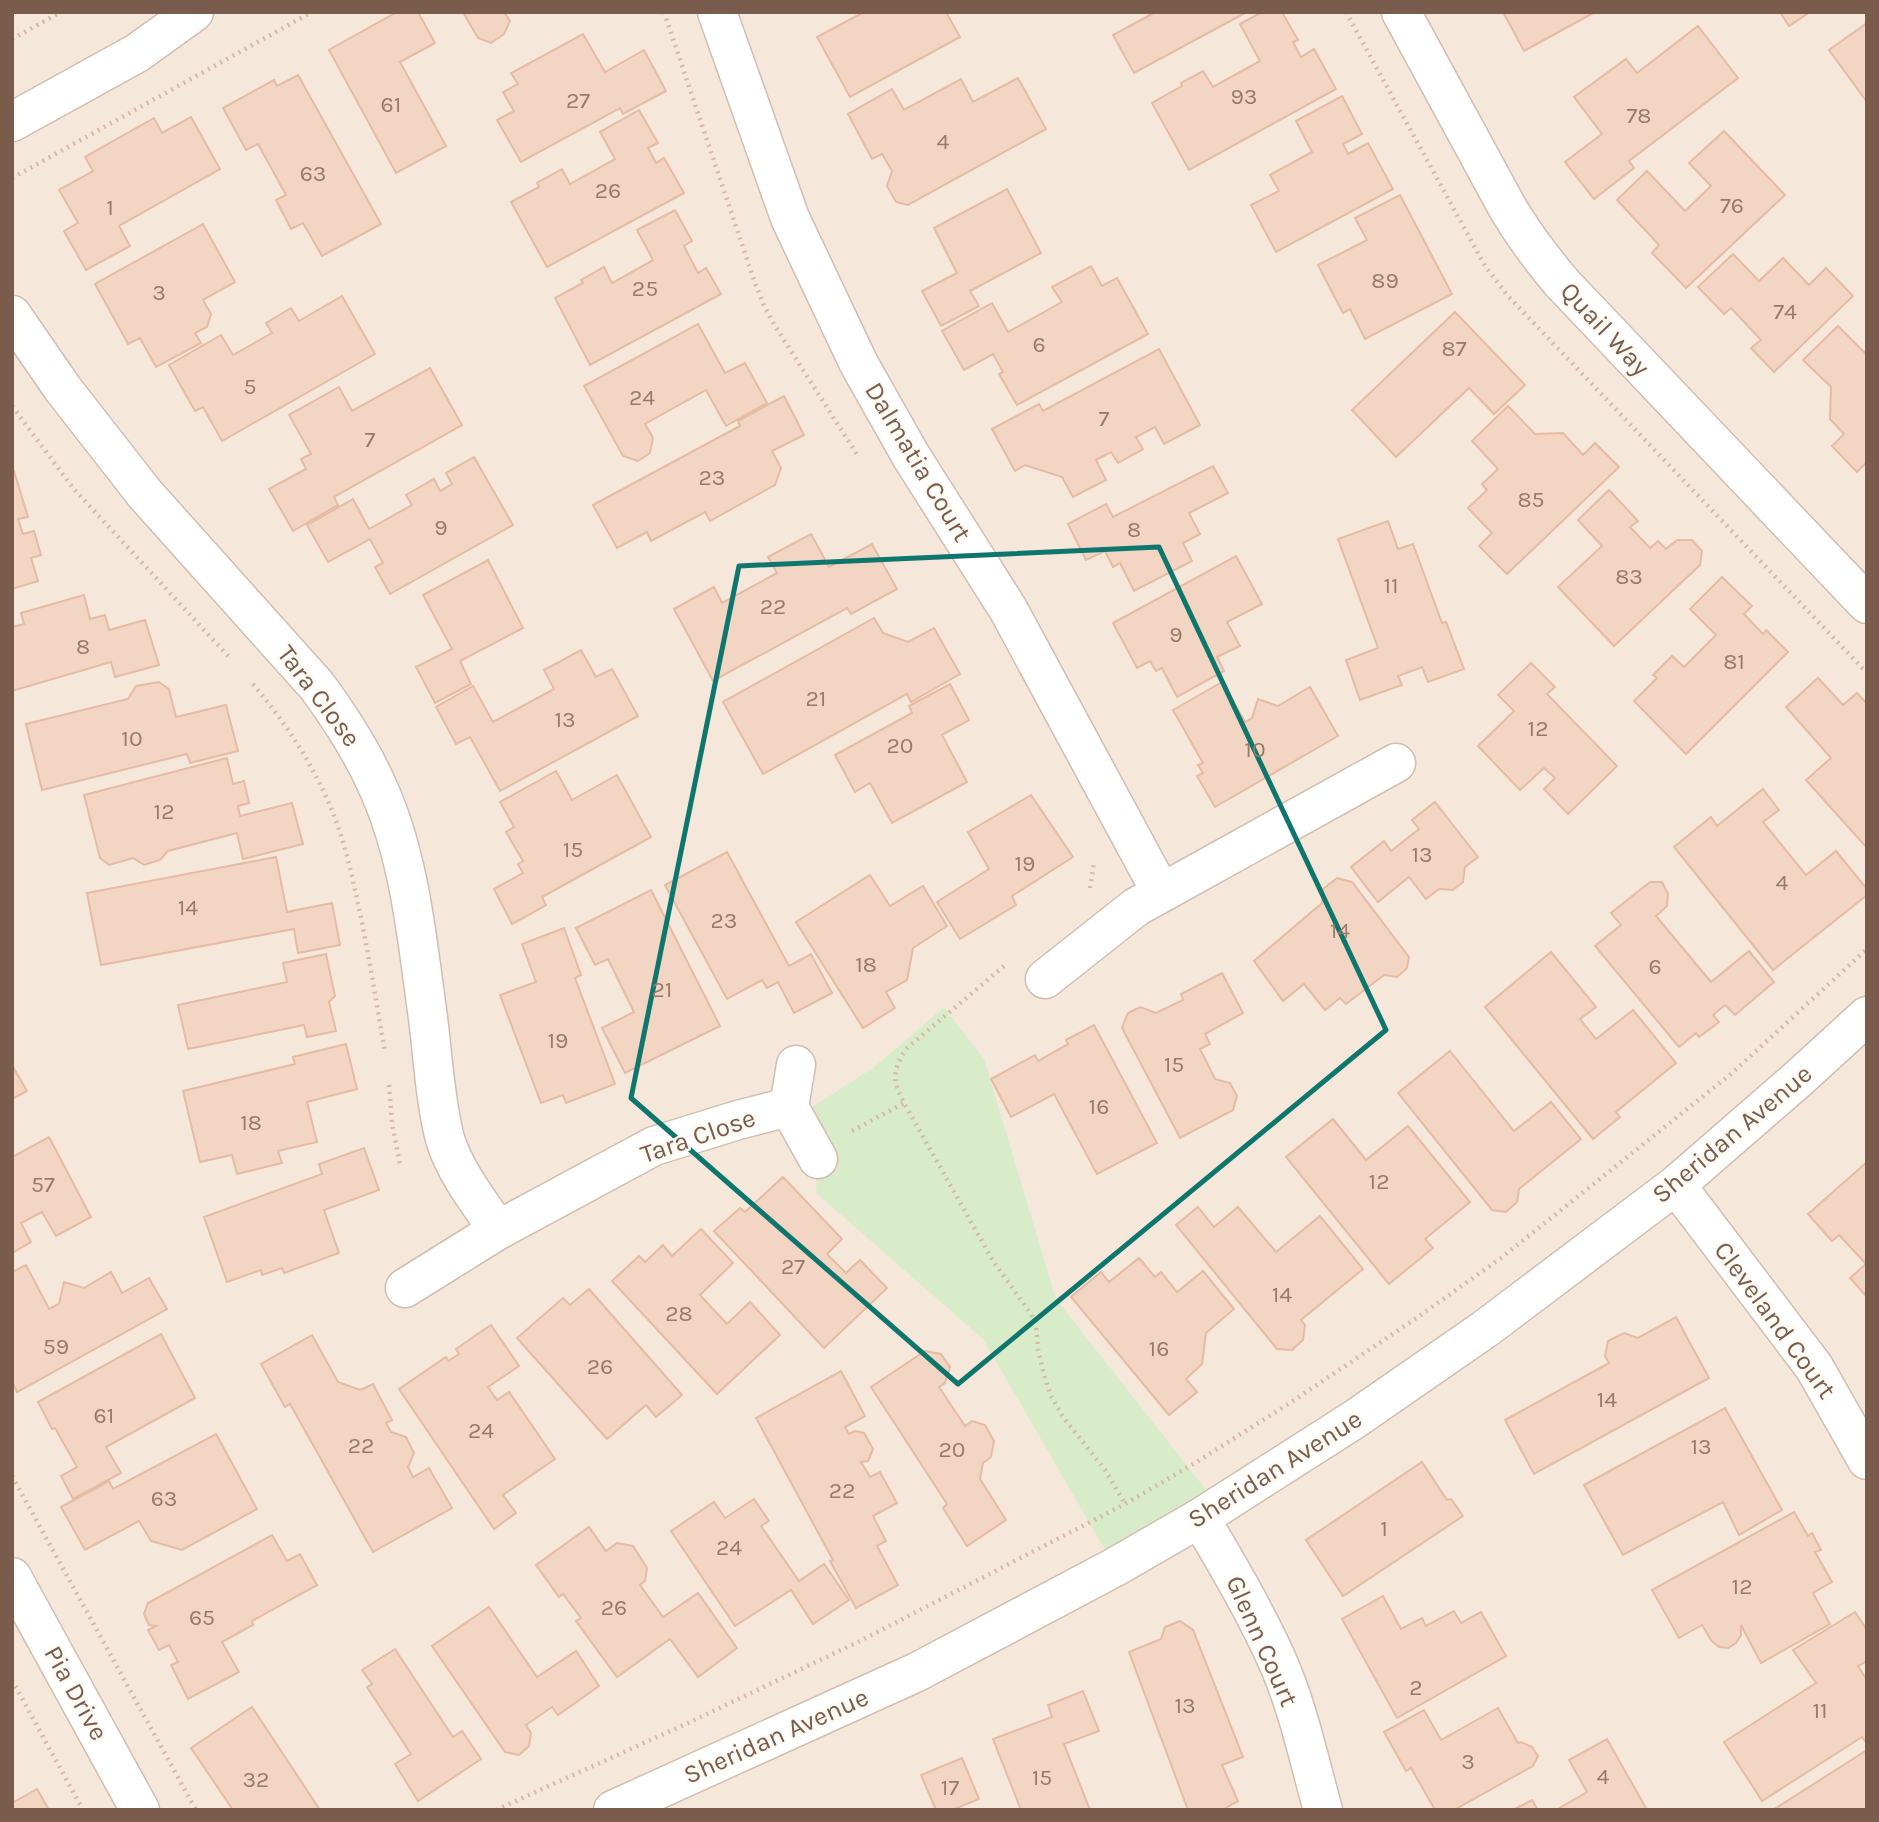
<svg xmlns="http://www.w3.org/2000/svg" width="1879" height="1822" font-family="Karla,sans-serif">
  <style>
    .residential { fill: #f5e8da }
    .green { fill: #d8ecc9 }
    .building { fill: #f3d5c3; stroke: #e6bba3; stroke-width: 2 }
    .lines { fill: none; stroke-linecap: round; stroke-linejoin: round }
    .minor-casing { stroke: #d1beb0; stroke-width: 41 }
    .path { stroke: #d9b8a5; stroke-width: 4.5; stroke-dasharray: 2 5; stroke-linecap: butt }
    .minor { stroke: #fff; stroke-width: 38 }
    .marked { fill: none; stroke: #0f766e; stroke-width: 5; stroke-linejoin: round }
    .labels { text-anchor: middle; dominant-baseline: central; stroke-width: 5; stroke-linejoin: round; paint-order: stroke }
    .number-label { font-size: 23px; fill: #987a6a }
    .street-label { font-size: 26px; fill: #7a5c4d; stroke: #fffaf3 }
  </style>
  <rect width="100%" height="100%" fill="#fdf6ec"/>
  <!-- residential -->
  <rect class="residential" x="12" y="12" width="1855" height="1798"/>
  <!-- green -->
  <polygon class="green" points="944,1007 984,1059 1056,1299 1218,1505 1115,1567 983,1339 816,1193 818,1159 795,1118 873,1068"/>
  <!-- building -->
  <g class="building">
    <polygon points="397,12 418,12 435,43 400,62 446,146 396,173 329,50"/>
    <polygon points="463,12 504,12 510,21 504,34 491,43 478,38"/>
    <polygon points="864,12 946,12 960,37 850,97 817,37"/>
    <polygon points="1151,12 1247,12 1134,73 1113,35 1152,14"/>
    <polygon points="1262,12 1282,12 1298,40 1293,42 1301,57 1314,49 1336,89 1189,170 1152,103 1182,86 1181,83 1203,71 1213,87 1260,61 1240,24"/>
    <polygon points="1503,12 1595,12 1524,51"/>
    <polygon points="1780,12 1810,12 1789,26"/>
    <polygon points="1867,23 1867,102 1829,50"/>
    <polygon points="1698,26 1738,78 1629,161 1634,168 1594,199 1565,162 1602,134 1574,97 1626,59 1637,73"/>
    <polygon points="583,34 605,72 644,50 666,91 623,114 620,108 521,162 497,120 514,111 503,92 518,84 511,73"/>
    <polygon points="298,75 381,224 322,256 303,223 291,229 276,200 286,195 258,144 246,150 223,108 274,80 277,86"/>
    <polygon points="1018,78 1046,129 908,205 896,202 887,186 892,171 882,154 872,159 848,114 892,89 904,110 961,79 973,102"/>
    <polygon points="1342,96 1362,134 1343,144 1348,154 1368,143 1393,189 1276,252 1251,205 1279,191 1270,175 1312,152 1296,121"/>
    <polygon points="639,110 658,143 648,148 656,163 664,158 684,193 547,267 511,202 539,187 537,183 562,169 570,184 615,159 600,132"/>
    <polygon points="191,117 220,169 119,226 130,246 86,270 64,231 78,223 59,190 93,171 85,157 154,118 162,133"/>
    <polygon points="1724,131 1785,195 1686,288 1652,253 1659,245 1617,200 1647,171 1685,211 1711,186 1689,163"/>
    <polygon points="1007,189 1041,253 970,291 979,306 941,326 922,291 957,273 934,228"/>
    <polygon points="1400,195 1452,294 1365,339 1350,309 1343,313 1318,265 1367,240 1355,218"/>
    <polygon points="675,210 692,241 684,246 698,273 706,268 721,294 590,365 555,298 583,283 581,280 604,267 612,283 653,260 637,230"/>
    <polygon points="203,224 235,282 203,300 211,314 207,327 195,333 201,343 156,367 140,338 128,344 95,284"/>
    <polygon points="1733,254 1759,281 1783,258 1809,285 1826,268 1853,296 1774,372 1751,348 1761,340 1731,308 1724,314 1698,287"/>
    <polygon points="1091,266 1102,286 1117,278 1148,334 1017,405 999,374 1003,372 993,354 964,370 942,331 992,303 1008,332 1062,302 1052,287"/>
    <polygon points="342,296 375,354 222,441 203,407 195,411 169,365 221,335 233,355 272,333 266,323 291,308 299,321"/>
    <polygon points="1455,312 1525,385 1494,414 1469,388 1396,457 1352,410"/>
    <polygon points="698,324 725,373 745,363 767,403 726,426 706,390 645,424 653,438 650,453 638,461 623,456 584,386"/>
    <polygon points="1838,326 1865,353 1867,352 1867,462 1857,472 1832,446 1844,434 1830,419 1831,387 1803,360"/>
    <polygon points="1159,349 1200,425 1164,444 1155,427 1136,437 1143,449 1118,463 1111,452 1096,460 1106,480 1073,497 1062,477 1025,465 1015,471 992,429 1039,404 1043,411"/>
    <polygon points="430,368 462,425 334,497 338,505 293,531 269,489 306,469 301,459 311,454 289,415 339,387 352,411"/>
    <polygon points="784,396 804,435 772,451 781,468 775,485 710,521 705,512 651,541 647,532 617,548 593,505 740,426 738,421"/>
    <polygon points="1508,406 1535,434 1563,433 1583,455 1595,443 1619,467 1507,574 1479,546 1492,533 1468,508 1487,490 1482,484 1498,469 1472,441"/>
    <polygon points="474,457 513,525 390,594 375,567 383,563 370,539 328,562 307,525 353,499 369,529 412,505 406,495 434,479 440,491 452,484 446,473"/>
    <polygon points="1213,466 1228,493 1189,513 1200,534 1183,543 1192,561 1134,591 1120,563 1113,567 1105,551 1086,560 1068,524 1106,504 1113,517"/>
    <polygon points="12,471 14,471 28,517 18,519 23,534 34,531 41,555 31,558 38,581 12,589"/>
    <polygon points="1609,490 1638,521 1630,527 1650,548 1658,541 1666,549 1677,540 1692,540 1702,551 1700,565 1614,646 1558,587 1602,546 1578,520"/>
    <polygon points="1388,521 1398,549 1413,544 1442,623 1446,622 1464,669 1428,682 1422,667 1398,676 1402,685 1360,700 1346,660 1378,648 1338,539"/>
    <polygon points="811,534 829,567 872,544 897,589 851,614 847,608 713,681 674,609 714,587 722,603 777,573 768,557"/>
    <polygon points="1236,556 1262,604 1227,622 1240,646 1217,657 1224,671 1177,697 1162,668 1156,671 1150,661 1137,668 1113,623"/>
    <polygon points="488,560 523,628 460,661 471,684 435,703 416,667 452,649 423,595"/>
    <polygon points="1722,577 1752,606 1744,614 1763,634 1766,630 1788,652 1686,754 1634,701 1657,678 1653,675 1672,656 1684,667 1716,635 1690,609"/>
    <polygon points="84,595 90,619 105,615 109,630 145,620 159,665 115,677 111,662 12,691 12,627 24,624 21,613"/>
    <polygon points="874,618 883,633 908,642 934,628 960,674 911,702 907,694 763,774 723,702"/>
    <polygon points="581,650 596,677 612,669 638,716 500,791 470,737 456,744 436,707 473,686 493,722 554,689 544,670"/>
    <polygon points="1531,663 1555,687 1547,694 1617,766 1568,814 1544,789 1555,778 1544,768 1520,790 1478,746 1514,711 1498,695"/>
    <polygon points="1818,678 1843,705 1857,693 1867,704 1867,848 1806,780 1831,758 1786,707"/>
    <polygon points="159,682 169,689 176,717 226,705 238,751 190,763 187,754 42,790 26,724 128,699 136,686"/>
    <polygon points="1222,682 1245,722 1252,718 1258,699 1278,706 1310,687 1338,736 1215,807 1197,776 1203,773 1198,765 1203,763 1173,710"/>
    <polygon points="950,684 969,720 942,735 967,782 892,823 870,783 855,792 835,755 912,713 909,706"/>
    <polygon points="227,758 233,784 244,781 249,803 238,806 240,816 292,803 303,844 243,859 237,833 168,851 160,860 144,865 133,858 109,865 100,858 84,795"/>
    <polygon points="556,771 572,800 617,775 651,837 542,897 546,905 512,924 494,889 523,873 518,864 523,861 506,832 514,827 500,802"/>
    <polygon points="1763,789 1779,810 1763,822 1806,875 1836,851 1867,889 1867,895 1773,970 1674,847 1711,817 1717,826"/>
    <polygon points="1031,795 1073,857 1012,896 1016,905 960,939 937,902 989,869 968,832"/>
    <polygon points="1435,802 1478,857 1465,867 1463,882 1453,890 1439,889 1426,899 1409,877 1378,902 1351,867 1384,841 1391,851 1419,829 1412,820"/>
    <polygon points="727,852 789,966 811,954 832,993 794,1013 778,982 767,988 762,980 727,999 665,885"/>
    <polygon points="276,857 287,912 332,903 340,945 298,953 294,929 101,965 87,893"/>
    <polygon points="870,875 890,906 923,886 947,926 913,948 907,980 886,992 895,1008 863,1028 796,922"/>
    <polygon points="1337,878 1352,882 1409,957 1407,968 1397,977 1384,975 1346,1004 1340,998 1325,1010 1304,984 1283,1001 1254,961 1322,903 1323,889"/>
    <polygon points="1650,882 1662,882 1668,894 1667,906 1656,916 1711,982 1749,951 1774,982 1735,1015 1725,1005 1713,1015 1719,1022 1699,1037 1696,1033 1679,1047 1595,946 1621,925 1611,913"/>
    <polygon points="651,890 720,1026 625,1073 602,1028 634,1012 608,959 595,965 576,928"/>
    <polygon points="564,928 581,975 575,978 615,1084 566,1103 563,1095 541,1103 500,995 536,982 522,944"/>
    <polygon points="1551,952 1596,1007 1580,1019 1596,1039 1633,1010 1676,1063 1616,1112 1620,1117 1593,1139 1485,1007"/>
    <polygon points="326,954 335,996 329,1002 336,1031 307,1037 304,1025 188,1049 178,1005 287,982 283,963"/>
    <polygon points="1222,973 1243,1013 1205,1034 1210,1044 1200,1049 1215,1079 1230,1083 1237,1096 1233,1110 1180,1138 1122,1028 1128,1013 1140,1007 1156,1013 1183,1000 1181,994"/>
    <polygon points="1094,1025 1157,1143 1097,1174 1054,1094 1011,1117 991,1079 1035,1055 1038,1061 1068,1044 1066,1040"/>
    <polygon points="346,1044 357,1089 307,1102 317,1142 278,1151 282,1163 237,1174 232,1155 200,1162 183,1091 295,1064 293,1057"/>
    <polygon points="1450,1051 1514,1131 1551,1102 1581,1139 1519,1189 1517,1202 1506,1212 1492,1210 1398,1093"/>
    <polygon points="12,1065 27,1091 12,1099"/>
    <polygon points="1333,1119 1366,1160 1408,1126 1470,1202 1425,1239 1433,1248 1389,1284 1286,1157"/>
    <polygon points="49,1137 91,1217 56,1236 42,1212 21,1223 31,1242 12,1253 12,1157"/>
    <polygon points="364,1148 379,1190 324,1210 339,1253 284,1273 282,1268 262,1275 261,1270 227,1282 204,1217 322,1174 319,1164"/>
    <polygon points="1867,1162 1867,1297 1850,1278 1866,1264 1839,1235 1832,1241 1808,1214"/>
    <polygon points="783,1177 842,1239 827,1254 846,1273 860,1260 887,1288 824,1348 714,1231 740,1208 745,1212"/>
    <polygon points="1198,1207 1214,1227 1238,1207 1276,1252 1320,1216 1363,1269 1301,1320 1305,1325 1303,1340 1292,1350 1277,1349 1176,1225"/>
    <polygon points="701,1229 733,1263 700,1295 727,1324 750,1302 780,1335 717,1394 612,1281 639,1256 645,1262 663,1245 672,1256"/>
    <polygon points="1139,1258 1155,1277 1161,1272 1177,1292 1203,1271 1234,1309 1206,1333 1202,1364 1186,1379 1197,1392 1169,1415 1071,1297 1101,1272 1109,1282"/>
    <polygon points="26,1265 49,1309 59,1304 64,1282 84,1288 111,1272 122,1293 149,1278 167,1309 17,1392 12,1382 12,1272"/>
    <polygon points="589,1289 682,1395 656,1417 646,1405 607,1439 517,1338 563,1298 570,1305"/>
    <polygon points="1676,1317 1709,1378 1534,1474 1505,1420 1609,1363 1605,1356 1608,1341 1624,1333 1638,1338"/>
    <polygon points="491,1325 519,1366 488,1387 497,1400 509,1392 555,1459 503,1495 516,1513 494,1529 399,1389 446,1357 448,1361 459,1354 456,1349"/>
    <polygon points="161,1334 195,1398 106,1447 121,1473 73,1499 61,1476 77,1467 55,1428 52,1429 38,1402"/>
    <polygon points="312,1335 338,1382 360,1390 373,1384 392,1420 386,1423 391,1432 406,1437 414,1453 408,1467 413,1477 429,1468 452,1508 373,1552 290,1404 285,1407 261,1364"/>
    <polygon points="925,1351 941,1354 950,1367 945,1383 939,1387 965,1426 972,1421 985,1425 994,1441 991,1457 983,1463 980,1479 1006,1520 967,1546 943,1508 947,1504 871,1387"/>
    <polygon points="841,1371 865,1416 845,1427 849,1434 855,1431 864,1433 873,1449 868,1461 861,1462 870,1477 880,1472 897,1503 873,1516 886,1541 877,1546 898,1585 856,1608 830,1561 833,1560 756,1418"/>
    <polygon points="1725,1408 1782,1510 1739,1535 1723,1502 1623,1555 1584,1485"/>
    <polygon points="216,1434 257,1509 182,1550 151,1541 139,1521 85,1550 61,1507 109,1481 113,1489"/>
    <polygon points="1422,1462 1447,1500 1451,1499 1463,1516 1343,1596 1306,1540"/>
    <polygon points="754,1499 769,1521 761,1526 799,1581 824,1564 849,1600 813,1624 791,1590 735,1626 671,1531 714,1502 725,1518"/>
    <polygon points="1794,1512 1808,1536 1812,1533 1821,1550 1815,1552 1832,1582 1813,1593 1830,1624 1761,1663 1741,1625 1741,1635 1736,1643 1728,1648 1719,1647 1711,1640 1702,1625 1679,1638 1652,1590"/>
    <polygon points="589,1527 606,1551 617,1543 633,1546 647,1568 645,1581 640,1585 663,1617 698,1593 737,1648 698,1677 670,1639 617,1677 576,1621 581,1618 563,1594 559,1597 536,1565"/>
    <polygon points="272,1535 287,1561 300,1554 317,1585 252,1621 253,1625 222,1642 239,1672 188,1699 171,1665 178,1662 169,1645 159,1650 148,1630 156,1626 149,1625 144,1614 148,1603"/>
    <polygon points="1383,1596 1401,1629 1422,1618 1426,1626 1454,1611 1461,1623 1481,1612 1506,1656 1397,1718 1342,1619"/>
    <polygon points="489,1607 537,1677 576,1651 599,1686 558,1715 552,1707 526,1725 531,1733 529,1746 519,1755 505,1752 432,1646"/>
    <polygon points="1855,1612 1867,1630 1867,1661 1858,1666 1867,1680 1867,1739 1865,1741 1862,1737 1762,1801 1724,1742 1816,1683 1793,1650"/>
    <polygon points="1180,1621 1193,1630 1243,1757 1222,1765 1238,1801 1222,1810 1188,1810 1129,1652 1161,1639 1165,1627"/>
    <polygon points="395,1649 453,1737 462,1731 481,1759 418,1801 395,1764 411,1754 367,1687 372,1684 362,1670"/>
    <polygon points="1083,1691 1099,1731 1064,1744 1090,1810 1021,1810 993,1739 1052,1717 1048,1705"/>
    <polygon points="252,1707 320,1810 233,1810 191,1748"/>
    <polygon points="1498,1708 1518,1743 1521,1742 1532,1747 1538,1756 1533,1766 1454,1810 1435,1810 1411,1768 1406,1771 1384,1732 1424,1710 1441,1740"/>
    <polygon points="1607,1739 1647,1810 1556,1810 1587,1792 1569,1760"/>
    <polygon points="1867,1750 1867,1810 1773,1810"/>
    <polygon points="962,1758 979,1799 952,1810 936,1810 921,1775"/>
    <polygon points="37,1789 49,1810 12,1810 12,1803"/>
    <polygon points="1532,1800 1538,1810 1513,1810"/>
  </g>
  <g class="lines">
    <!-- minor casing -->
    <g class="minor-casing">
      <g id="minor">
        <polyline points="717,12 790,218 859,364 911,456 1008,609 1161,892"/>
        <path d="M1401,12l105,193c16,28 35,53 56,78l305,321"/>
        <polyline points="12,122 137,53 194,12"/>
        <path d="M12,315l51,74 82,105 172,192c22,30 42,60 58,95 35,73 42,158 53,237 5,40 7,82 17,121 10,33 34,63 53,91"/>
        <polyline points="1045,979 1136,907 1396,763"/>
        <polyline points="789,1107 818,1159"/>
        <polyline points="1676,1185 1814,1367 1867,1460"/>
        <polyline points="405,1288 498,1230 654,1146 738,1120 789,1107 796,1065"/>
        <path d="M1200,1518c27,46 55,93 77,142 21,47 32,100 46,150"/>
        <polyline points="12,1577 140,1810"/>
        <polyline points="613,1810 917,1672 1115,1567 1200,1518 1355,1419 1485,1329 1676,1185 1798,1079 1867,1016"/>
      </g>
    </g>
    <!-- path -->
    <g class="path">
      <polyline points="664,12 755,283 764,306 775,326 858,456"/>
      <polyline points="1346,12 1485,266 1508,296 1867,673"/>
      <polyline points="12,39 61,12"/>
      <polyline points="12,178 312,12"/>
      <polyline points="12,406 73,488 229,657"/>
      <path d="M253,684c30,36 56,74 75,117 14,31 22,65 29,98 11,50 19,102 28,153"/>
      <polyline points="1090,888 1094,863"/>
      <path d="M1004,966l-98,83c-14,23 -14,30 -2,54l89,158 38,53 5,11 2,24 6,26 7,21 12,21 42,53 20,34"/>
      <polyline points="389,1085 392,1123 400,1164"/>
      <polyline points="852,1131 904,1103"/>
      <polyline points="12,1476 196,1810"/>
      <polyline points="12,1680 83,1810"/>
      <polyline points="496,1810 688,1723 858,1642 1125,1504 1195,1463 1293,1401 1415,1319 1501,1258 1731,1074 1867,949"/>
    </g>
    <!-- minor -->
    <use href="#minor" class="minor"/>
  </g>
  <!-- marked area -->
  <path class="marked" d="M1159,547l227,483 -428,354 -327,-286 108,-532z"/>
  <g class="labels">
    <!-- number labels -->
    <g class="number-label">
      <text x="1244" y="96">93</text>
      <text x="578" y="100">27</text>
      <text x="391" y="104">61</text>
      <text x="1639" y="115">78</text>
      <text x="943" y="141">4</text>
      <text x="313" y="173">63</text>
      <text x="608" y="190">26</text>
      <text x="1732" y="205">76</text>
      <text x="110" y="207">1</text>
      <text x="1385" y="280">89</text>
      <text x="645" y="288">25</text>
      <text x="159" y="292">3</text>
      <text x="1785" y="311">74</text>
      <text x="1039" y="344">6</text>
      <text x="1454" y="348">87</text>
      <text x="250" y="386">5</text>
      <text x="642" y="397">24</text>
      <text x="1104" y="418">7</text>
      <text x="370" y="439">7</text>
      <text x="712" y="477">23</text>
      <text x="1531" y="499">85</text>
      <text x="441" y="527">9</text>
      <text x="1134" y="529">8</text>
      <text x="1629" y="576">83</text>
      <text x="1391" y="585">11</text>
      <text x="773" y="606">22</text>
      <text x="1176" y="634">9</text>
      <text x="83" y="646">8</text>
      <text x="1734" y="661">81</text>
      <text x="816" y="698">21</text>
      <text x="565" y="719">13</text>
      <text x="1538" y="728">12</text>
      <text x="132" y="738">10</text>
      <text x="900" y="745">20</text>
      <text x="1255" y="749">10</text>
      <text x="164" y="811">12</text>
      <text x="573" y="849">15</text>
      <text x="1422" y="854">13</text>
      <text x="1025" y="863">19</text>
      <text x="1782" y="882">4</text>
      <text x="188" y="907">14</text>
      <text x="724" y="920">23</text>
      <text x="1340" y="930">14</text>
      <text x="866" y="964">18</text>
      <text x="1655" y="966">6</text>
      <text x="662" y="989">21</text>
      <text x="558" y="1040">19</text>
      <text x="1174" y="1064">15</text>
      <text x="1099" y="1106">16</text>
      <text x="251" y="1122">18</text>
      <text x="1379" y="1181">12</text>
      <text x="43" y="1184">57</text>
      <text x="793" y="1266">27</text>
      <text x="1282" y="1294">14</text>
      <text x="679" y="1313">28</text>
      <text x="56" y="1346">59</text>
      <text x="1159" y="1348">16</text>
      <text x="600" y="1366">26</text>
      <text x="1607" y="1399">14</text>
      <text x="104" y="1415">61</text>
      <text x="481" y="1430">24</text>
      <text x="361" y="1445">22</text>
      <text x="1701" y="1446">13</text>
      <text x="952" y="1449">20</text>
      <text x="842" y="1490">22</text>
      <text x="164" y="1498">63</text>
      <text x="1384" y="1528">1</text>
      <text x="729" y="1547">24</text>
      <text x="1742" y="1586">12</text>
      <text x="614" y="1607">26</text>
      <text x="202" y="1617">65</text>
      <text x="1416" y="1687">2</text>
      <text x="1185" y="1705">13</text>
      <text x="1820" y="1710">11</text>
      <text x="1468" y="1761">3</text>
      <text x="1603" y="1776">4</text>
      <text x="1042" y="1777">15</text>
      <text x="256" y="1779">32</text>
      <text x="950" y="1787">17</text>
    </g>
    <!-- street labels -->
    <g class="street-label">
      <text transform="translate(1605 329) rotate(47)">Quail Way</text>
      <text transform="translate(918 462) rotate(59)">Dalmatia Court</text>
      <text transform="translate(319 696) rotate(53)">Tara Close</text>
      <text transform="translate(1732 1134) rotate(-40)">Sheridan Avenue</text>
      <text transform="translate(698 1136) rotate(-19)">Tara Close</text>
      <text transform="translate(1775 1320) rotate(54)">Cleveland Court</text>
      <text transform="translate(1275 1469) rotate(-32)">Sheridan Avenue</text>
      <text transform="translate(1262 1641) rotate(66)">Glenn Court</text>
      <text transform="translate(76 1693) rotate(61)">Pia Drive</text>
      <text transform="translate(776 1736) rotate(-24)">Sheridan Avenue</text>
    </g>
  </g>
  <!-- border -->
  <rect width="1879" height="1822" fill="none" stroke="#7a5c4d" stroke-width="28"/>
</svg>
